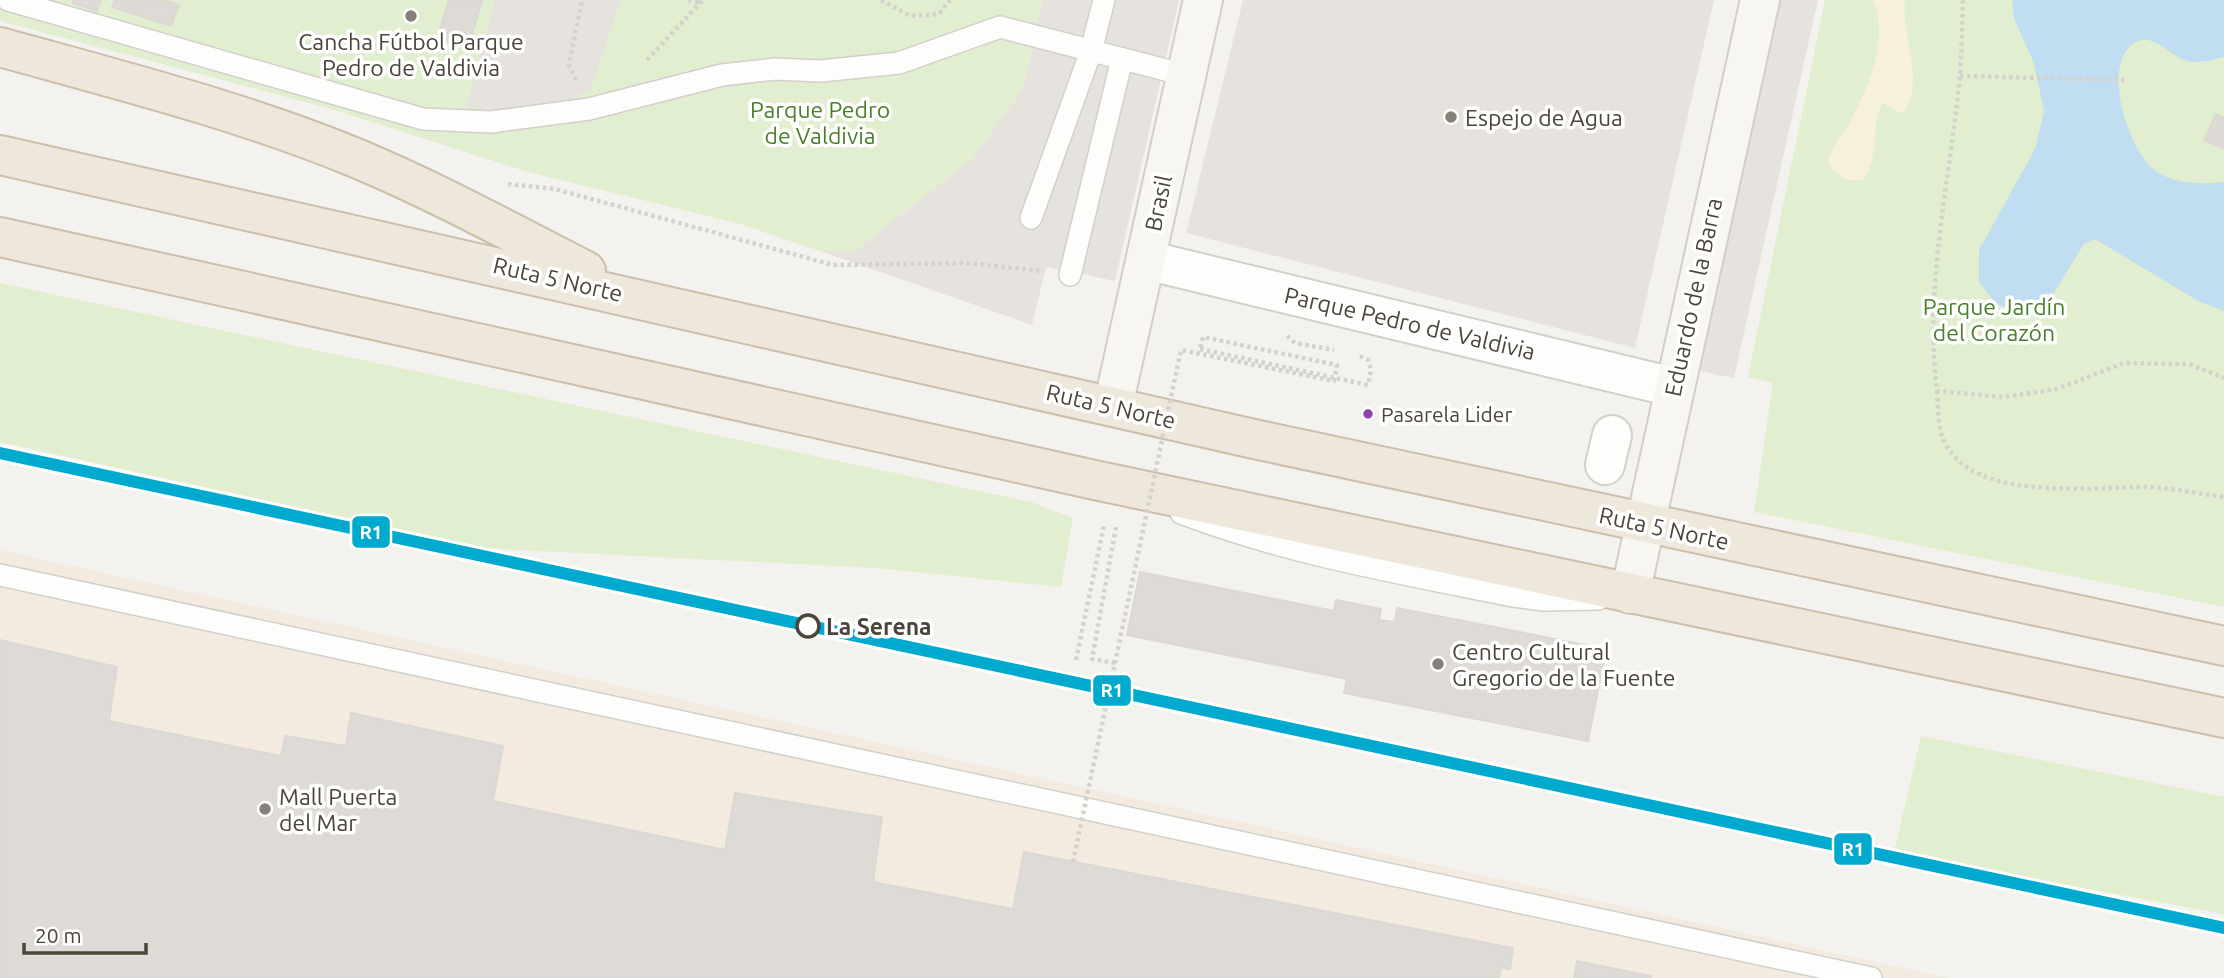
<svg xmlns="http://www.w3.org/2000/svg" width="2224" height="978" font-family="Ubuntu,sans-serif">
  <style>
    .commercial { fill: #f3ebdf }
    .green { fill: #e1eecf }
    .sand { fill: #f7f0da }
    .parking { fill: #e6e3df }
    .water { fill: #c0ddf1 }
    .building { fill: #dedbd6; stroke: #dcd9d4; stroke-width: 2 }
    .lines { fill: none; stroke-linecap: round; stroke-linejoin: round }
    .lane-casing { stroke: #d2d0cb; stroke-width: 24 }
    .street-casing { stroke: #d2d0cb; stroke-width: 42 }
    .secondary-casing { stroke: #d3cfc5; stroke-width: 42 }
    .highway-casing { stroke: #ccbfa9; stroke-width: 42 }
    .path { stroke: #d3d2cc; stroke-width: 4.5; stroke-dasharray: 3.5 3.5; stroke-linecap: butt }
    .lane { stroke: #fdfdfc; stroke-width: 21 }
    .street { stroke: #fdfdfc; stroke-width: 38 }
    .secondary { stroke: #f7f6f1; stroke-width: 38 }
    .highway { stroke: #ede8db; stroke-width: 38 }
    .path-bridge { stroke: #d3d2cc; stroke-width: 4.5; stroke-dasharray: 3.5 3.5; stroke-linecap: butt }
    .rail-1-casing { stroke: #fff; stroke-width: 18 }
    .rail-1 { stroke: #00a9ce; stroke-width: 12 }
    .poi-dot { fill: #868178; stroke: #fff; stroke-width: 2.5 }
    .bus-dot { fill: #8e44ad; stroke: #fff; stroke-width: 2.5 }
    .stop-dot { fill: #fff; stroke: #4b4439; stroke-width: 3.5 }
    .labels { text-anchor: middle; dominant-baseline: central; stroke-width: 7; stroke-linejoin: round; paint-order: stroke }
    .bus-label { font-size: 21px; fill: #4b4439; stroke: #fff; text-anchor: start }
    .poi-label { font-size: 23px; fill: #4b4439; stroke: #fff; text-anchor: start }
    .park-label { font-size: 23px; fill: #4a7f2a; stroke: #fff }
    .street-label { font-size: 23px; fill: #4b4439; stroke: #fff }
    .stop-label { font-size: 23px; font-weight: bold; fill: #4b4439; stroke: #fff; text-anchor: start }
    .line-badge { stroke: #fff; stroke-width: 2.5 }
    .badge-label { font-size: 19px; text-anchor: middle; font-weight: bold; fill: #fff }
  </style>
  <rect width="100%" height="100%" fill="#f4f2ee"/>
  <!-- commercial -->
  <polygon class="commercial" points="0,550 1268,828 1949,978 0,978"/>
  <!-- green -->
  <g class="green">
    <polygon points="0,0 1043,0 1024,87 973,158 855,251 820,251 740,224 528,172 331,109 0,21"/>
    <polygon points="1825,0 2224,0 2224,607 1754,512 1773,383 1748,377"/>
    <polygon points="0,283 1031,502 1073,518 1061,587 875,568 480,548 0,442"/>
    <polygon points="1921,736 2224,797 2224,914 1894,853"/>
  </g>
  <!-- sand -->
  <path class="sand" d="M1873,0h32c-4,39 21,77 -1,113l-11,-3 -10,-7c-14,24 -1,55 -21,77h-15l-13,-8 -6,-11c4,-14 14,-26 21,-38 19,-34 41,-85 24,-123z"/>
  <!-- parking -->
  <g class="parking">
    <polygon points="495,0 621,0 592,87 566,103 464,116"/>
    <polygon points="1043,0 1179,0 1115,281 1046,267 1032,325 820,251 855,251 973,158 1024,87"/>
    <polygon points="1243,0 1714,0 1635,348 1186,233"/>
    <polygon points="1767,0 1818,0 1734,378 1685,368"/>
  </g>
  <!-- water -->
  <path class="water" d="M2012,0h212v57c-12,3 -25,7 -37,4 -16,-4 -34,-30 -53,-18 -34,22 -5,110 23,129 19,12 45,13 67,10v129l-24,-9 -105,-63 -11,5 -35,57 -29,12 -24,-9 -17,-22v-32l56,-101 9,-37 -10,-49 -20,-44z"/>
  <!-- building -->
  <g class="building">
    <polygon points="73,0 101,0 97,11 73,3"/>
    <polygon points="115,0 163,0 179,5 171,26 112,7"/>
    <polygon points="449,0 482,0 468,48 437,39"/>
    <polygon points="2216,114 2224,118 2224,149 2204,140"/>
    <polygon points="1140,572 1334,611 1336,600 1381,609 1379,620 1395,622 1397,608 1606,649 1588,741 1344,693 1347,679 1127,635"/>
    <polygon points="0,640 117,667 109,721 281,756 285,736 346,746 351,713 503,746 493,801 725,850 735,793 882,817 873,882 1013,909 1024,852 1513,948 1510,969 1501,968 1499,978 0,978"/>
    <polygon points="1577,961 1651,976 1651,978 1574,978"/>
  </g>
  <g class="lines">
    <!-- lane casing -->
    <g class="lane-casing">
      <g id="lane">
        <polyline points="8,0 423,119 491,122 589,109 722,75 775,69 821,71 899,63 1000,27 1185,75"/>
        <polyline points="1031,218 1091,51 1104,0"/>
        <polyline points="1070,275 1122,59"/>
        <path d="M1181,513c107,41 219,60 332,83l30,4 56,-1"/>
        <polyline points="0,575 1871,978"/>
      </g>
    </g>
    <!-- street casing -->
    <g class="street-casing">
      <g id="street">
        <polyline points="1146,260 1673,387"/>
        <polyline points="1605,465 1612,435"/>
      </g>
    </g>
    <!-- secondary casing -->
    <g class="secondary-casing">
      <g id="secondary">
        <polyline points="1113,406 1203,0"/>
        <polyline points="1630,594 1760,0"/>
      </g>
    </g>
    <!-- highway casing -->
    <g class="highway-casing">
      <g id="highway">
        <path d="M0,47c119,33 242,64 356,111 79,33 154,74 230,113"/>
        <polyline points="0,155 1254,439 2224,646"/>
        <polyline points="0,237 1090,479 2224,718"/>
      </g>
    </g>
    <!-- path -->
    <g class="path">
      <polyline points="688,0 700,3"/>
      <polyline points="881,0 910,16 939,14 950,0"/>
      <path d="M1963,0c-1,25 -1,50 -3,75 -10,107 -36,208 -23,316l66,6 54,-8 67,-26 65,1 35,14"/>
      <polyline points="647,60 703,0"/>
      <polyline points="1960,76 2125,80"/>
      <polyline points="576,80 569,65 582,0"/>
      <polyline points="508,184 555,189 833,265 968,263 1041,271"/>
      <polyline points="1287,336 1295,343 1334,350"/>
      <polyline points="1200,349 1368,385 1371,370 1368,360 1360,356"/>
      <path d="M1937,391c1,12 1,26 3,38 18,77 152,57 209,58 25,1 50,7 75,10"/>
      <polyline points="1076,660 1104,525"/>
      <polyline points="1115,663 1092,659 1116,527"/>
    </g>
    <!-- lane -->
    <use href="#lane" class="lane"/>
    <!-- street -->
    <use href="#street" class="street"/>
    <!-- secondary -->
    <use href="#secondary" class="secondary"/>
    <!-- highway -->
    <use href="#highway" class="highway"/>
    <!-- path-bridge -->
    <polyline class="path-bridge" points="1073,862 1181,350 1334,381 1337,365 1203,337 1200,349"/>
    <!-- rail-1 casing -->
    <g class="rail-1-casing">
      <polyline id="rail-1" points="0,453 2224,928"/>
    </g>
    <!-- rail-1 -->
    <use href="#rail-1" class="rail-1"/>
  </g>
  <!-- markers -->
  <g class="poi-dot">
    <circle cx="411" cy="16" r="7"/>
    <circle cx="1451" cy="117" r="7"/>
    <circle cx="1438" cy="664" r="7"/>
    <circle cx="265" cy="809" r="7"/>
  </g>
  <circle class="bus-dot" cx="1368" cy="414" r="6"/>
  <circle class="stop-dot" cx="808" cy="626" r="11"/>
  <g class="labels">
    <!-- bus labels -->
    <g class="bus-label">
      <text x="1381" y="414">Pasarela Lider</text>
    </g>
    <!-- poi labels -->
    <g class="poi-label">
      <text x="411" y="41" text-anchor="middle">Cancha Fútbol Parque<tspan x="411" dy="26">Pedro de Valdivia</tspan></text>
      <text x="1465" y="117">Espejo de Agua</text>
      <text x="1452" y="651">Centro Cultural<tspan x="1452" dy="26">Gregorio de la Fuente</tspan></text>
      <text x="279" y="796">Mall Puerta<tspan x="279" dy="26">del Mar</tspan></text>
    </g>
    <!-- park labels -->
    <g class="park-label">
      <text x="820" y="109">Parque Pedro<tspan x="820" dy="26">de Valdivia</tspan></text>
      <text x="1994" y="306">Parque Jardín<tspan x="1994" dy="26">del Corazón</tspan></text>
    </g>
    <!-- street labels -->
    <g class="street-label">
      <text transform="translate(1158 203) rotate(-78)">Brasil</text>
      <text transform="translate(558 279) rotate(13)">Ruta 5 Norte</text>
      <text transform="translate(1693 297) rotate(-78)">Eduardo de la Barra</text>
      <text transform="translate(1410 323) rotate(13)">Parque Pedro de Valdivia</text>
      <text transform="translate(1111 406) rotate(13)">Ruta 5 Norte</text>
      <text transform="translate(1664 528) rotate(12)">Ruta 5 Norte</text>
    </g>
    <!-- stop labels -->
    <g class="stop-label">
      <text x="826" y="626">La Serena</text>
    </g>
  </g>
  <g class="line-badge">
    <rect x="351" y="515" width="40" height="34" rx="7" fill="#00a9ce"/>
    <rect x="1092" y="674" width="40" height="33" rx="7" fill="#00a9ce"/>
    <rect x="1833" y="832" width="40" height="34" rx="7" fill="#00a9ce"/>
  </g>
  <g class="badge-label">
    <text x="371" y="539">R1</text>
    <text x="1112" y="697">R1</text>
    <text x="1853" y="856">R1</text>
  </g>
  <!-- scale -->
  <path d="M24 943v10h122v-10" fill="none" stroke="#4b4439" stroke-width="3.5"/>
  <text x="35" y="943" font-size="21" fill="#4b4439" stroke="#ffffff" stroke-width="5" paint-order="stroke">20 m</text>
</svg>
